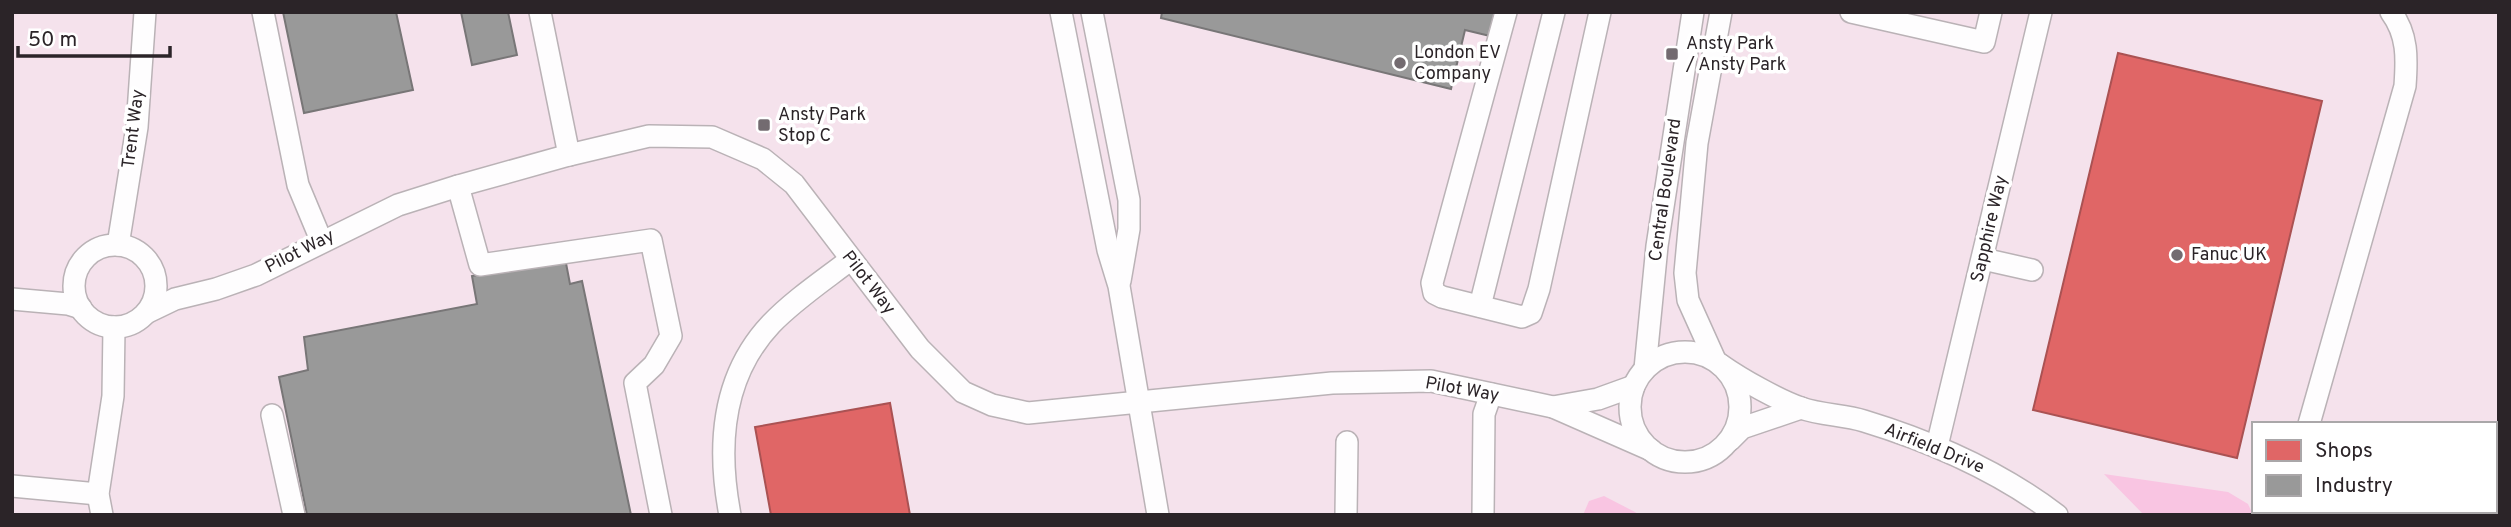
<svg xmlns="http://www.w3.org/2000/svg" width="2511" height="527" font-family="Overpass,sans-serif">
  <style>
    .built { fill: #f5e2ec; fill-rule: evenodd }
    .water { fill: #f9c5e2 }
    .shops { fill: #e06666; stroke: #aa5253; stroke-width: 2 }
    .industry { fill: #999; stroke: #787677; stroke-width: 2 }
    .lines { fill: none; stroke-linecap: round; stroke-linejoin: round }
    .minor-casing { stroke: #bab2b6; stroke-width: 24 }
    .minor { stroke: #fefdfe; stroke-width: 21 }
    .poi-dot { fill: #736b70; stroke: #fff; stroke-width: 2.5 }
    .labels { text-anchor: middle; dominant-baseline: central; stroke-width: 7; stroke-linejoin: round; paint-order: stroke }
    .poi-label { font-size: 18px; fill: #2b2428; stroke: #fff; text-anchor: start }
    .street-label { font-size: 18px; fill: #2b2428; stroke: #fff }
  </style>
  <rect width="100%" height="100%" fill="#faf0f5"/>
  <!-- built -->
  <path class="built" d="M12,12h2487v503h-2487zM2254,424h241v87h-241z"/>
  <!-- water -->
  <g class="water">
    <polygon points="2104,474 2228,492 2248,504 2253,515 2144,515"/>
    <polygon points="1604,496 1635,512 1639,515 1583,515 1589,501"/>
  </g>
  <!-- shops -->
  <g class="shops">
    <polygon points="2118,53 2322,101 2237,458 2033,410"/>
    <polygon points="890,403 910,515 771,515 755,427"/>
  </g>
  <!-- industry -->
  <g class="industry">
    <polygon points="283,12 396,12 413,90 304,113"/>
    <polygon points="461,12 508,12 517,55 472,65"/>
    <polygon points="1162,12 1495,12 1490,36 1465,30 1451,89 1161,18"/>
    <polygon points="565,258 570,284 582,281 631,515 307,515 279,377 308,370 304,337 477,304 472,276"/>
  </g>
  <g class="lines">
    <!-- minor casing -->
    <g class="minor-casing">
      <g id="minor">
        <polyline points="263,12 298,185 321,240"/>
        <polyline points="540,12 569,155"/>
        <polyline points="1061,12 1108,250 1119,286 1158,515"/>
        <polyline points="1092,12 1129,200 1129,229 1120,281"/>
        <polyline points="1506,12 1432,283 1434,293 1442,297 1522,317 1531,313 1539,289 1600,12"/>
        <polyline points="1851,12 1984,42 1991,12"/>
        <polyline points="458,186 480,265 651,240 671,336 654,365 635,383 661,515"/>
        <circle cx="115" cy="286" r="41"/>
        <polyline points="118,245 137,127 145,12"/>
        <polyline points="1983,259 2032,270"/>
        <polyline points="12,299 68,304 81,308"/>
        <polyline points="1480,306 1554,12"/>
        <polyline points="148,312 175,299 216,289 256,275 398,205 458,186 569,155 649,136 712,137 763,159 794,184 920,349 963,392 992,405 1028,413 1332,383 1431,381 1553,407 1651,450"/>
        <circle cx="1685" cy="407" r="55"/>
        <polyline points="1715,360 1688,300 1685,273 1697,143 1721,12"/>
        <path d="M1721,365c20,14 57,35 80,43 20,7 43,7 63,13 69,21 135,50 193,94"/>
        <polyline points="1645,369 1657,246 1693,12"/>
        <polyline points="1553,407 1598,399 1634,386"/>
        <polyline points="272,415 294,515"/>
        <path d="M2309,424l96,-338c2,-28 3,-51 -14,-74"/>
        <polyline points="1730,440 1742,428 1801,408"/>
        <polyline points="1937,446 2041,12"/>
        <polyline points="12,486 98,494"/>
        <polyline points="102,515 98,494 113,396 114,327"/>
        <path d="M730,515c-13,-68 -9,-138 41,-191 23,-24 53,-44 79,-64"/>
        <polyline points="1346,515 1347,442"/>
        <polyline points="1483,515 1484,414 1491,394"/>
      </g>
    </g>
    <!-- minor -->
    <use href="#minor" class="minor"/>
  </g>
  <!-- markers -->
  <g class="poi-dot">
    <rect x="1665" y="47" width="14" height="14" rx="3.5"/>
    <circle cx="1400" cy="63" r="7"/>
    <rect x="757" y="118" width="14" height="14" rx="3.5"/>
    <circle cx="2177" cy="255" r="7"/>
  </g>
  <g class="labels">
    <!-- poi labels -->
    <g class="poi-label">
      <text x="1686" y="44">Ansty Park<tspan x="1686" dy="21">/ Ansty Park</tspan></text>
      <text x="1414" y="53">London EV<tspan x="1414" dy="21">Company</tspan></text>
      <text x="778" y="115">Ansty Park<tspan x="778" dy="21">Stop C</tspan></text>
      <text x="2191" y="255">Fanuc UK</text>
    </g>
    <!-- street labels -->
    <g class="street-label">
      <text transform="translate(134 129) rotate(-83)">Trent Way</text>
      <text transform="translate(1666 190) rotate(-82)">Central Boulevard</text>
      <text transform="translate(1990 229) rotate(-77)">Sapphire Way</text>
      <text transform="translate(300 252) rotate(-27)">Pilot Way</text>
      <text transform="translate(868 283) rotate(52)">Pilot Way</text>
      <text transform="translate(1462 390) rotate(10)">Pilot Way</text>
      <text transform="translate(1934 449) rotate(22)">Airfield Drive</text>
    </g>
  </g>
  <!-- border -->
  <rect width="2511" height="527" fill="none" stroke="#2b2428" stroke-width="28"/>
  <!-- legend -->
  <rect x="2252" y="422" width="245" height="91" fill="#ffffff" stroke="#aaa7a9" stroke-width="2"/>
  <rect x="2266" y="440" width="35" height="21" fill="#e06666" stroke="#aaa7a9" stroke-width="2"/>
  <text x="2315" y="457" font-size="21" fill="#2b2428">Shops</text>
  <rect x="2266" y="475" width="35" height="21" fill="#999999" stroke="#aaa7a9" stroke-width="2"/>
  <text x="2315" y="492" font-size="21" fill="#2b2428">Industry</text>
  <!-- scale -->
  <path d="M18 46v10h152v-10" fill="none" stroke="#2b2428" stroke-width="3.5"/>
  <text x="28" y="46" font-size="21" fill="#2b2428" stroke="#ffffff" stroke-width="5" paint-order="stroke">50 m</text>
</svg>
